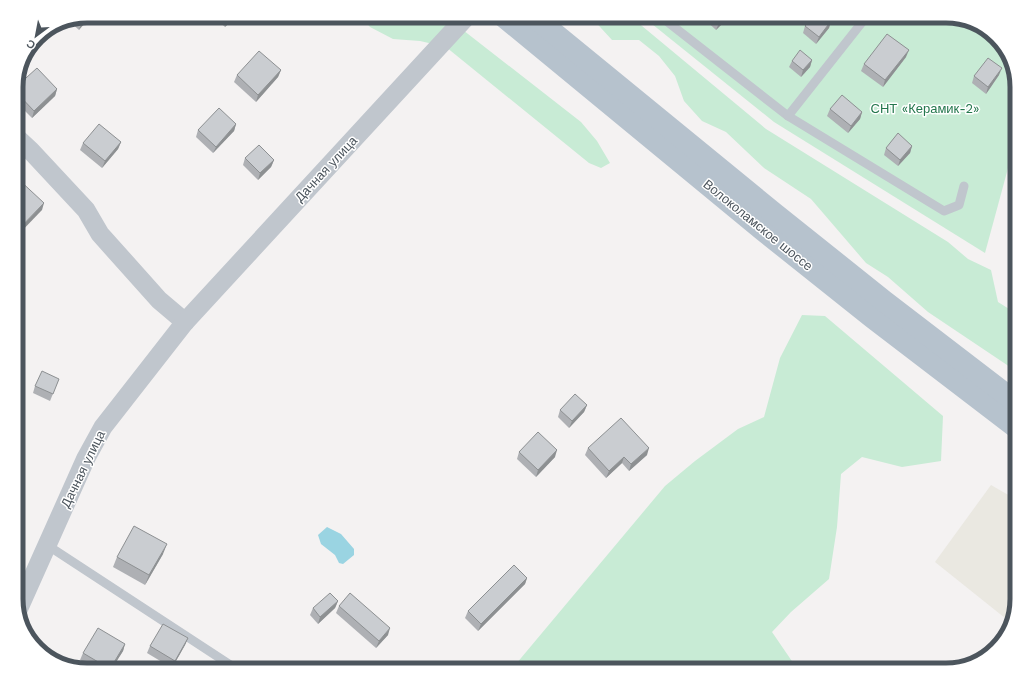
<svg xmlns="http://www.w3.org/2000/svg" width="1033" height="686" font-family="'Work Sans',sans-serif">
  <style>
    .commercial { fill: #eae8e1 }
    .green { fill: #c8ebd5 }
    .water { fill: #9ad4e2 }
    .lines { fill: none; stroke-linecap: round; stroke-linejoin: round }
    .lane { stroke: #c0c6cd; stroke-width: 9 }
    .street { stroke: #c0c6cd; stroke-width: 19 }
    .primary { stroke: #b6c2cd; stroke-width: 22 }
    .wall { fill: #aeb0b4 }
    .shaded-wall { fill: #8d9092 }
    .building { fill: #cacdd1; stroke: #8d9092 }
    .labels { text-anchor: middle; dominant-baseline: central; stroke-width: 3; stroke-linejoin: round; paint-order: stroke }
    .park-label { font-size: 13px; fill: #24774d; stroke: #fff }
    .street-label { font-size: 13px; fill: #4c555d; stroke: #fff }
    .rim { fill: none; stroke: #4c555d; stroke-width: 5 }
  </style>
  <rect width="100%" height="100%" fill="#f4f2f2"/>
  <!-- commercial -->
  <polygon class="commercial" points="991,485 1017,500 1017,599 1010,622 935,562"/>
  <!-- green -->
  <g class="green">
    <polygon points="360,16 445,16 581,122 597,141 610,163 601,168 589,163 446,47 420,41 393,39 370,27"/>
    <polygon points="590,16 630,16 766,129 948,242 968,259 991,270 998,302 1017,314 1017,371 1016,371 928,312 888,277 866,263 811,199 764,168 726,132 702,121 684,101 675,76 659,56 639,40 612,40"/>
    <polygon points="642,16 946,16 986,28 1008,52 1017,87 1017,135 985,253 774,122"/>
    <polygon points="802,315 825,316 943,416 941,461 902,467 862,457 841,474 837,527 829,579 791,612 772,632 798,670 511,670 665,486 695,461 738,429 764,417 780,358"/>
  </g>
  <!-- water -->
  <polygon class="water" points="327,527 341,534 354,549 354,555 343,564 339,563 335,555 321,544 318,535"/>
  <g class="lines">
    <!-- lane -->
    <g class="lane">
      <polyline points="660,16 788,116 944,211 959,205 964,186"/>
      <polyline points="788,116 867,16"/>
      <polyline points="47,545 238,670"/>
    </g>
    <!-- street -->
    <g class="street">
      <polyline points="16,137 31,151 86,210 100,234 159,300 185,322"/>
      <polyline points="18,610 86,458 103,427 185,322 467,16"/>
    </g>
    <!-- primary -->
    <g class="primary">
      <polyline points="503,16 764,231 873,318 1017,428"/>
      <polyline points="533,16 775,214 884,301 1017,403"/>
    </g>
  </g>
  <!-- wall -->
  <g class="wall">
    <polygon points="87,16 79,30 68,20"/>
    <polygon points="213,16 236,16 225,27"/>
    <polygon points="701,16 730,16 716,30"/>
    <polygon points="769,16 787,16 778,25"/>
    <polygon points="831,21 829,28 816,44 803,33 805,26"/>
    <polygon points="906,57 883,87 861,71 864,64"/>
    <polygon points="812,60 810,67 801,77 789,67 792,61"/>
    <polygon points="281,70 278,77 256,102 234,82 237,75"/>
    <polygon points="999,75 986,94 972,83 974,76"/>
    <polygon points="16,87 57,89 55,96 32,118 16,102"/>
    <polygon points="830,109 862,112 860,119 848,133 827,116"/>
    <polygon points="236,124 234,131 213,153 196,137 198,130"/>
    <polygon points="121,142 118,149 102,168 80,150 83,143"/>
    <polygon points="912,146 910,153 898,166 884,155 886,148"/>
    <polygon points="245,158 274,160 271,167 258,180 243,165"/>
    <polygon points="59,379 50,401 33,393 35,386"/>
    <polygon points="587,405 584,412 569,428 558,417 560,410"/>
    <polygon points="588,448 647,455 629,471 622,463 606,478 585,455"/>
    <polygon points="519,452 555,457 536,477 517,459"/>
    <polygon points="163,554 145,585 113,567 117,557"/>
    <polygon points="527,578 525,584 478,631 465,618 468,611"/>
    <polygon points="338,601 335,608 318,624 310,615 313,608"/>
    <polygon points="339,606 388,635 376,648 336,613"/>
    <polygon points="188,638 185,645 172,668 147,653 150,646"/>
    <polygon points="125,644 123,651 111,670 97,670 80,660 83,653"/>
  </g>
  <!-- shaded-wall -->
  <g class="shaded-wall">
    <polygon points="88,16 91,16 79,30 81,23"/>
    <polygon points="232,16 236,16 225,27 227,21"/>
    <polygon points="726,16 730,16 716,30 719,23"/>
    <polygon points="783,16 787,16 778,25 781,18"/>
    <polygon points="831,21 829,28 816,44 819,37"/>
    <polygon points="909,50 906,57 883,87 885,80"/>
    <polygon points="812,60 810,67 801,77 803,70"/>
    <polygon points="1002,68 999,75 986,94 988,87"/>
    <polygon points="281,70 278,77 256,102 258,95"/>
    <polygon points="57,89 55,96 32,118 34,111"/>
    <polygon points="862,112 860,119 848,133 851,126"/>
    <polygon points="236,124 234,131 213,153 216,147"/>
    <polygon points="121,142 118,149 102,168 105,161"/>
    <polygon points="912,146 910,153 898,166 900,160"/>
    <polygon points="274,160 271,167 258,180 260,173"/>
    <polygon points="44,203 42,210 16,237 16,232"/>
    <polygon points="587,405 584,412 569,428 572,421"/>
    <polygon points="649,448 647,455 629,471 631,464"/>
    <polygon points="557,450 555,457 536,477 538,470"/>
    <polygon points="624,457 622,463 606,478 609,471"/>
    <polygon points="24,464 22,471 16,480 16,477"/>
    <polygon points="167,544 163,554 145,585 149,575"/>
    <polygon points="527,578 525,584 478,631 481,624"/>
    <polygon points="338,601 335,608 318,624 320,617"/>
    <polygon points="390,628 388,635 376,648 379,641"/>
    <polygon points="188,638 185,645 172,668 175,661"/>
    <polygon points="125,644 123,651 111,670 110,670"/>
  </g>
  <!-- building -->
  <g class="building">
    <polygon points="88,16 81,23 76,18 87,16"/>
    <polygon points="222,16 232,16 227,21"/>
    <polygon points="711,16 726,16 719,23"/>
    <polygon points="778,16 783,16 781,18"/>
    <polygon points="813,16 825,16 831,21 819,37 805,26"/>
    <polygon points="887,34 909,50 885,80 864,64"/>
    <polygon points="800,50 812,60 803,70 792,61"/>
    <polygon points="259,51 281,70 258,95 237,75"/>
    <polygon points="988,58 1002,68 988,87 974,76"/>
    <polygon points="37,68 57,89 34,111 16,92 16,87"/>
    <polygon points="842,95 862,112 851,126 830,109"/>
    <polygon points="219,108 236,124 216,147 198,130"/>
    <polygon points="99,124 121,142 105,161 83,143"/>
    <polygon points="898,133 912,146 900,160 886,148"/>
    <polygon points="259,145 274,160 260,173 245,158"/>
    <polygon points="16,177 44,203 16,232"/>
    <polygon points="42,371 59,379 53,394 35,386"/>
    <polygon points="575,394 587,405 572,421 560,410"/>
    <polygon points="621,418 649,448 631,464 624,457 609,471 588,448"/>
    <polygon points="538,432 557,450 538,470 519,452"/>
    <polygon points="16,445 19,447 16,451"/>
    <polygon points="16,459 24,464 16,477"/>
    <polygon points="134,526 167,544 149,575 117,557"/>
    <polygon points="514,565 527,578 481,624 468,611"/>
    <polygon points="330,593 338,601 320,617 313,608"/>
    <polygon points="350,593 390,628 379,641 339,606"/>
    <polygon points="163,624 188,638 175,661 150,646"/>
    <polygon points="98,628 125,644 110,669 83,653"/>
  </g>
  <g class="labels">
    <!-- park labels -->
    <g class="park-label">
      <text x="925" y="108">СНТ «Керамик-2»</text>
    </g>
    <!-- street labels -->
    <g class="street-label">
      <text transform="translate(326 169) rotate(-47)">Дачная улица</text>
      <text transform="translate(758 225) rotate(39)">Волоколамское шоссе</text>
      <text transform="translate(83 469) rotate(-64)">Дачная улица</text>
    </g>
  </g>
  <!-- crop -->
  <path d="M0 0H1033V686H0ZM87 23H946A64 64 0 0 1 1010 87V599A64 64 0 0 1 946 663H87A64 64 0 0 1 23 599V87A64 64 0 0 1 87 23Z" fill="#fff" fill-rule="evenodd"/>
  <path class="rim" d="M87 23H946A64 64 0 0 1 1010 87V599A64 64 0 0 1 946 663H87A64 64 0 0 1 23 599V87A64 64 0 0 1 87 23Z"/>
  <!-- north arrow -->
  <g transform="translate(36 36) rotate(212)" stroke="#ffffff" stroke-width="3" paint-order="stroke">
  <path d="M0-3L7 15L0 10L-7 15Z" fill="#4c555d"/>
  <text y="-6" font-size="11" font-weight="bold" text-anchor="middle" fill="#4c555d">С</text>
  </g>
</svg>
